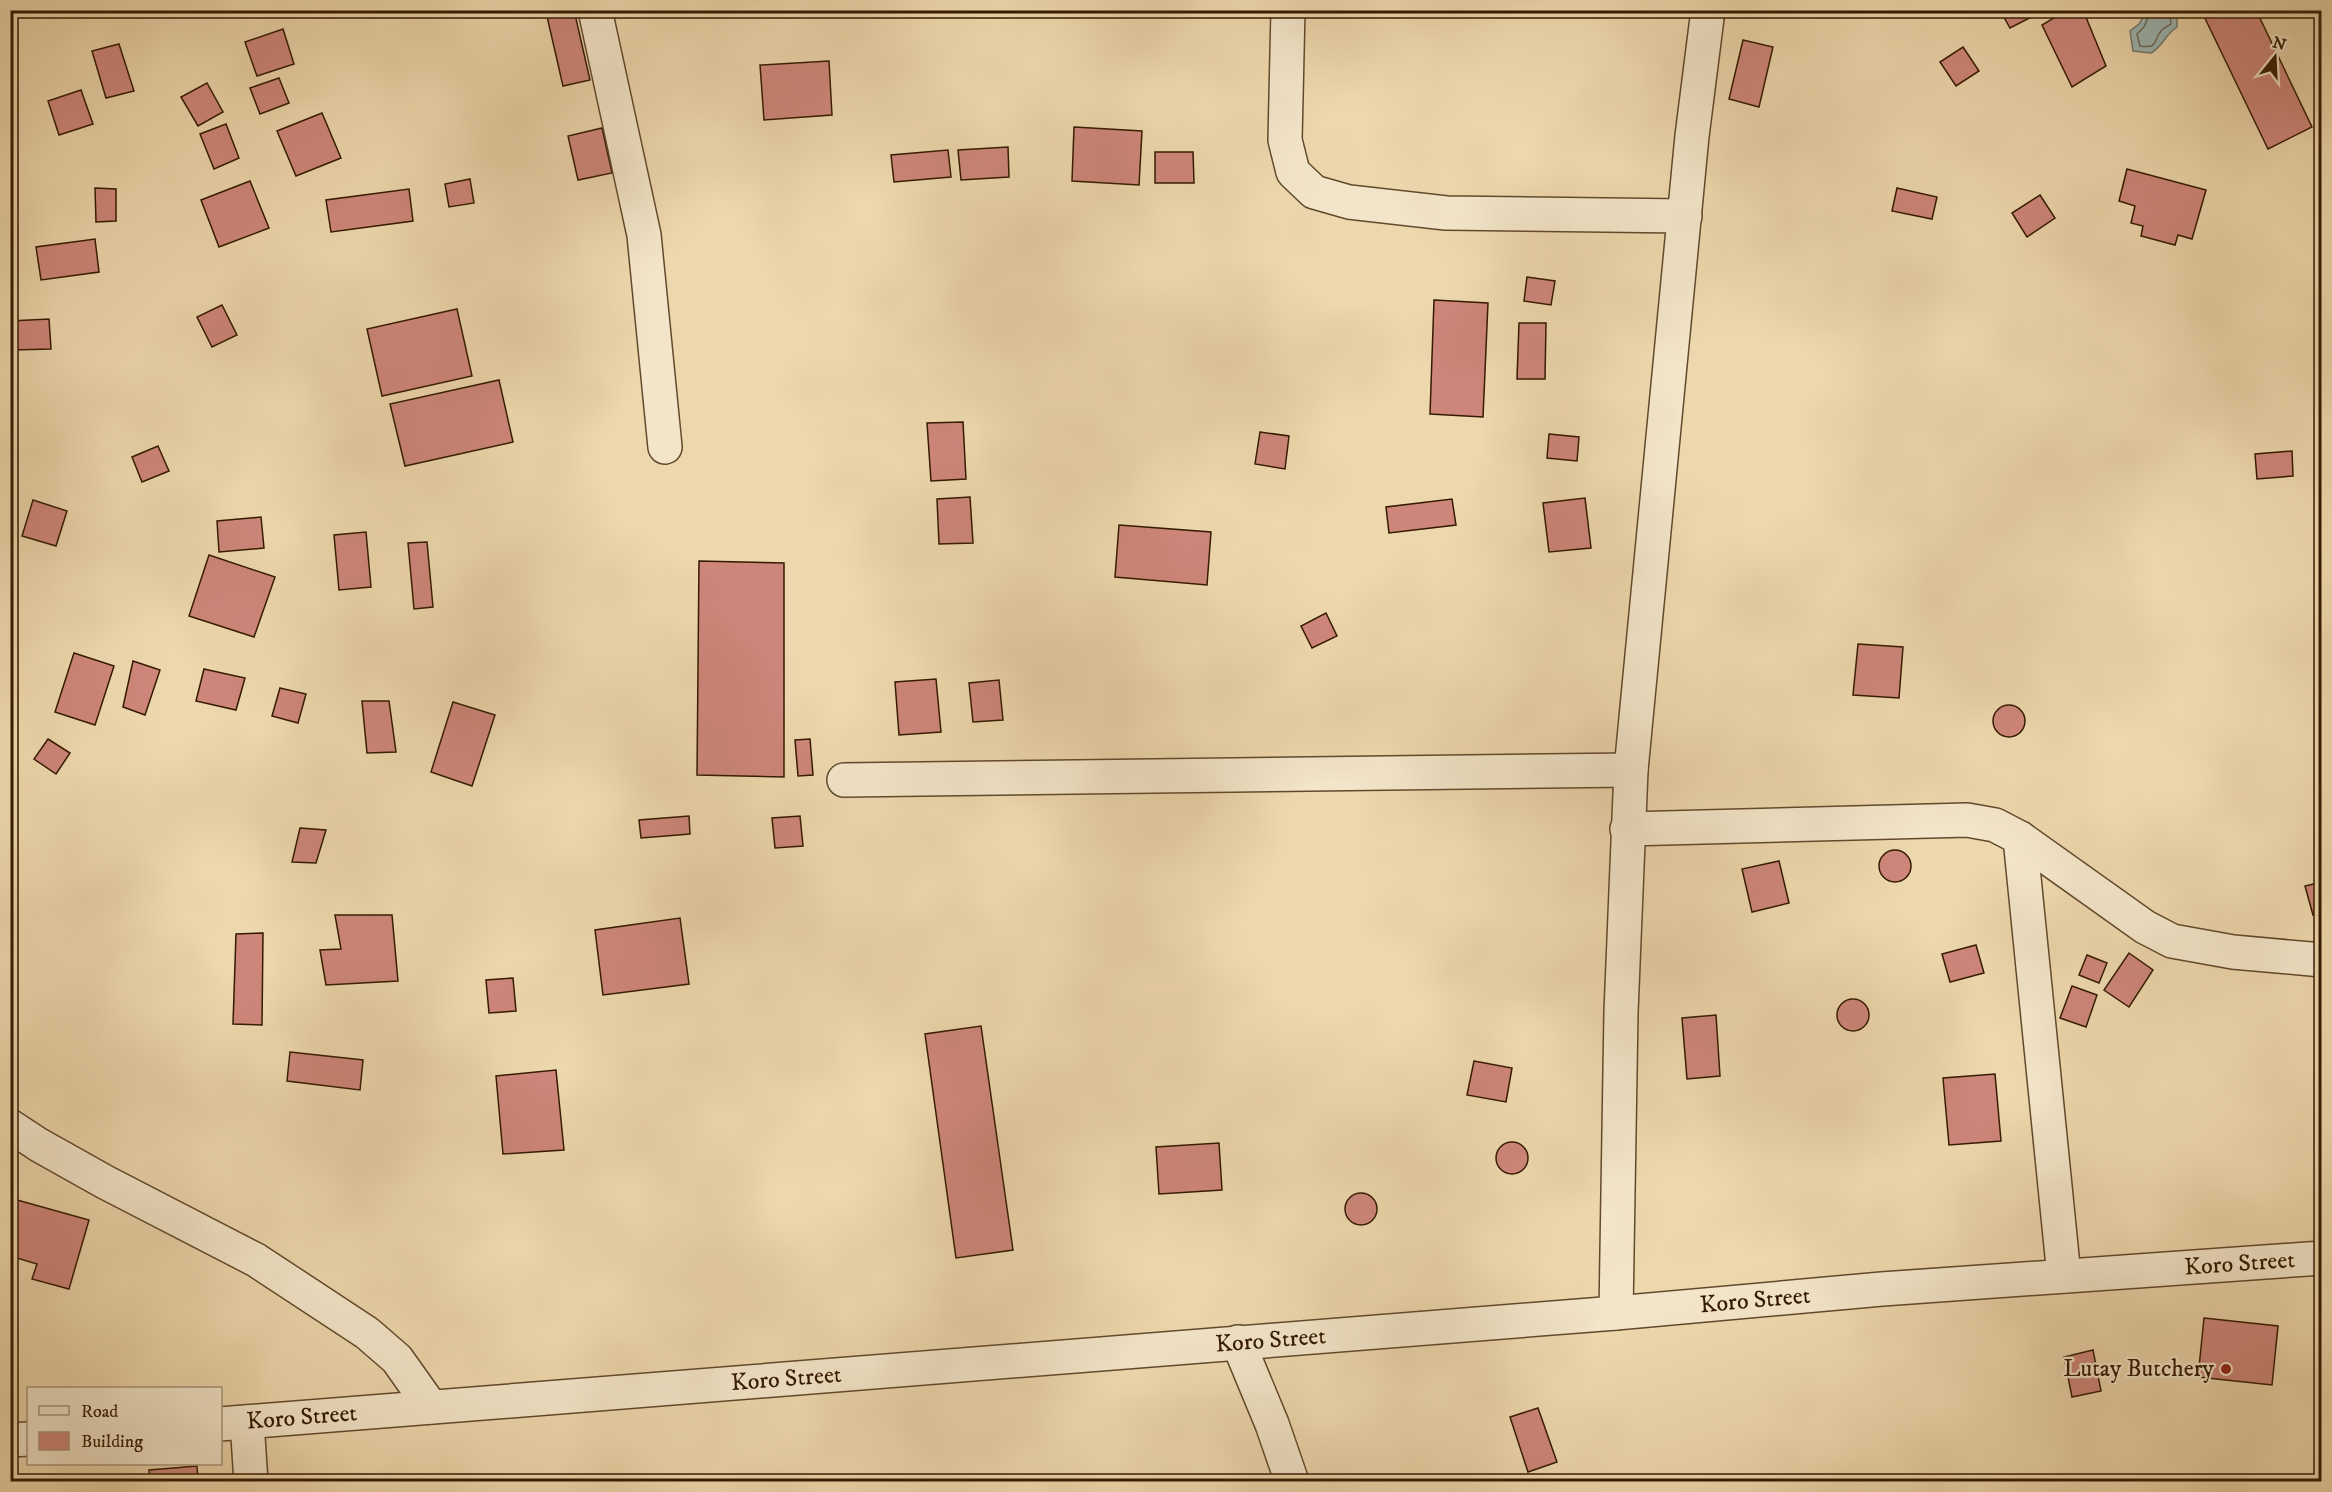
<svg xmlns="http://www.w3.org/2000/svg" width="2332" height="1492" font-family="'IM FELL DW Pica',serif">
  <style>
    .water { fill: #9cb7b3; stroke: #72786c; stroke-width: 1.5 }
    .lines { fill: none; stroke-linecap: round; stroke-linejoin: round }
    .shore { stroke: #68685a; stroke-width: 1.5 }
    .building { fill: #ce867a; stroke: #341a01; stroke-width: 1.5 }
    .minor-casing { stroke: #62492c; stroke-width: 36 }
    .minor { stroke: #f3e5c9; stroke-width: 33 }
    .poi-dot { fill: #8f2418; stroke: #f3e5c9; stroke-width: 2 }
    .labels { text-anchor: middle; dominant-baseline: central; stroke-width: 4.5; stroke-linejoin: round; paint-order: stroke }
    .street-label { font-size: 24px; fill: #341a01; stroke: #f3e5c9 }
    .poi-label { font-size: 24px; fill: #341a01; stroke: #f3e5c9; text-anchor: end }
  </style>
  <rect width="100%" height="100%" fill="#edd7ac"/>
  <filter id="stains"><feTurbulence type="fractalNoise" baseFrequency=".00333" numOctaves="4"/><feColorMatrix values="0 0 0 0 .2 0 0 0 0 .09 0 0 0 0 .02 0 0 0 .5 -.17"/></filter>
  <radialGradient id="worn" r=".72"><stop offset=".6" stop-color="#630" stop-opacity="0"/><stop offset="1" stop-color="#630" stop-opacity=".3"/></radialGradient>
  <!-- water -->
  <path class="water" d="M2147,10l24,1 6,4v12c-12,8 -14,19 -26,26l-18,-2 -3,-20 9,-7z"/>
  <g class="lines">
    <!-- shore -->
    <path class="shore" d="M2151,10l-7,17 -7,7 3,12c20,3 12,-6 22,-16 3,-3 6,-4 9,-6l-2,-14"/>
  </g>
  <!-- building -->
  <g class="building">
    <polygon points="552,10 574,10 590,80 563,86 546,12"/>
    <polygon points="2000,10 2040,10 2041,12 2010,28"/>
    <polygon points="2067,10 2083,10 2106,66 2072,87 2042,25"/>
    <polygon points="2201,10 2256,10 2312,127 2268,149"/>
    <polygon points="283,29 294,64 257,76 245,42"/>
    <polygon points="1743,40 1773,47 1759,107 1729,99"/>
    <polygon points="119,44 134,91 106,98 92,51"/>
    <polygon points="1963,47 1979,71 1956,86 1940,62"/>
    <polygon points="829,61 832,115 764,120 760,65"/>
    <polygon points="279,78 289,103 260,114 250,88"/>
    <polygon points="207,83 223,112 198,126 181,97"/>
    <polygon points="81,90 93,124 59,135 48,101"/>
    <polygon points="322,113 341,158 296,176 277,131"/>
    <polygon points="226,124 239,158 214,169 200,134"/>
    <polygon points="1074,127 1142,131 1139,185 1072,181"/>
    <polygon points="602,128 612,173 578,180 568,136"/>
    <polygon points="1008,147 1009,177 961,180 958,150"/>
    <polygon points="948,150 951,177 894,182 891,155"/>
    <polygon points="1155,152 1193,152 1194,183 1155,183"/>
    <polygon points="2127,169 2206,190 2192,239 2178,235 2175,245 2141,236 2143,226 2131,223 2135,206 2119,201"/>
    <polygon points="470,179 474,203 449,207 445,184"/>
    <polygon points="250,181 269,228 219,247 201,200"/>
    <polygon points="95,188 116,189 116,221 96,222"/>
    <polygon points="1897,188 1937,197 1932,219 1892,211"/>
    <polygon points="409,189 413,221 331,232 326,200"/>
    <polygon points="2040,195 2055,218 2027,237 2012,213"/>
    <polygon points="95,239 99,272 41,280 36,247"/>
    <polygon points="1527,277 1555,281 1551,305 1524,301"/>
    <polygon points="1434,300 1488,303 1483,417 1430,414"/>
    <polygon points="222,305 237,335 212,347 197,317"/>
    <polygon points="457,309 472,376 382,396 367,329"/>
    <polygon points="49,319 51,349 12,350 10,321"/>
    <polygon points="1519,323 1546,323 1545,379 1517,379"/>
    <polygon points="499,380 513,442 405,466 390,404"/>
    <polygon points="963,422 966,479 931,481 927,423"/>
    <polygon points="1260,432 1289,436 1285,469 1255,464"/>
    <polygon points="1549,434 1579,437 1577,461 1547,458"/>
    <polygon points="158,446 169,471 142,482 132,457"/>
    <polygon points="2292,451 2293,476 2257,479 2255,454"/>
    <polygon points="970,497 973,543 939,544 937,499"/>
    <polygon points="1585,498 1591,548 1549,552 1543,503"/>
    <polygon points="1452,499 1456,525 1389,533 1386,507"/>
    <polygon points="33,500 67,511 56,546 22,536"/>
    <polygon points="261,517 264,548 219,552 217,521"/>
    <polygon points="1119,525 1211,532 1207,585 1115,577"/>
    <polygon points="366,532 371,587 339,590 334,535"/>
    <polygon points="427,542 433,607 414,609 408,543"/>
    <polygon points="209,555 275,577 254,637 189,616"/>
    <polygon points="699,561 784,563 784,777 697,775"/>
    <polygon points="1326,613 1337,636 1312,648 1301,626"/>
    <polygon points="1858,644 1903,647 1899,698 1853,695"/>
    <polygon points="74,653 114,666 95,725 55,712"/>
    <polygon points="133,661 160,670 145,715 123,707"/>
    <polygon points="204,669 245,678 236,710 196,701"/>
    <polygon points="936,679 941,732 899,735 895,682"/>
    <polygon points="999,680 1003,720 973,722 969,683"/>
    <polygon points="280,688 306,694 298,723 272,716"/>
    <polygon points="362,701 389,701 396,752 367,753"/>
    <polygon points="453,702 495,715 472,786 431,772"/>
    <circle cx="2009" cy="721" r="16"/>
    <polygon points="48,739 70,753 56,774 34,759"/>
    <polygon points="810,739 813,775 798,776 795,740"/>
    <polygon points="689,816 690,834 641,838 639,820"/>
    <polygon points="800,816 803,846 775,848 772,818"/>
    <polygon points="300,828 326,830 316,863 292,862"/>
    <circle cx="1895" cy="866" r="16"/>
    <polygon points="1779,861 1789,903 1752,912 1742,869"/>
    <polygon points="2322,882 2322,913 2313,915 2305,886"/>
    <polygon points="335,915 392,915 398,981 326,985 320,950 341,949"/>
    <polygon points="680,918 689,984 603,995 595,930"/>
    <polygon points="263,933 262,1025 233,1024 236,934"/>
    <polygon points="1976,945 1984,973 1950,982 1942,954"/>
    <polygon points="2129,953 2153,970 2129,1007 2104,990"/>
    <polygon points="2087,955 2107,963 2099,983 2079,975"/>
    <polygon points="513,978 516,1011 489,1013 486,980"/>
    <polygon points="2072,986 2097,995 2086,1027 2060,1018"/>
    <circle cx="1853" cy="1015" r="16"/>
    <polygon points="1716,1015 1720,1076 1687,1079 1682,1018"/>
    <polygon points="981,1026 1013,1250 956,1258 925,1034"/>
    <polygon points="290,1052 363,1060 360,1090 287,1081"/>
    <polygon points="1474,1061 1512,1068 1506,1102 1467,1095"/>
    <polygon points="556,1070 564,1150 503,1154 496,1076"/>
    <polygon points="1995,1074 2001,1141 1949,1145 1943,1078"/>
    <circle cx="1512" cy="1158" r="16"/>
    <polygon points="1219,1143 1222,1190 1159,1194 1156,1147"/>
    <circle cx="1361" cy="1209" r="16"/>
    <polygon points="10,1198 89,1220 69,1289 32,1279 37,1264 10,1256"/>
    <polygon points="2204,1318 2278,1326 2272,1385 2198,1377"/>
    <polygon points="2093,1350 2101,1391 2072,1397 2064,1357"/>
    <polygon points="1538,1408 1557,1462 1528,1472 1510,1417"/>
    <polygon points="197,1466 198,1482 150,1482 149,1470"/>
  </g>
  <g class="lines">
    <!-- minor casing -->
    <g class="minor-casing">
      <g id="minor">
        <polyline points="595,10 644,235 665,447"/>
        <polyline points="1288,10 1285,140 1293,172 1314,192 1349,202 1446,213 1685,216"/>
        <polyline points="844,780 1631,770"/>
        <polyline points="1627,829 1967,820 1995,825 2020,838 2145,927 2172,941 2233,952 2322,960"/>
        <polyline points="2020,838 2064,1276"/>
        <polyline points="10,1126 39,1145 105,1182 256,1260 367,1333 397,1359 431,1407"/>
        <polyline points="1616,1313 1621,1012 1631,770 1692,136 1708,10"/>
        <polyline points="1238,1342 1272,1424 1292,1482"/>
        <polyline points="247,1422 251,1482"/>
        <path id="s1" d="M220,1424l1396,-111 266,-24 440,-31"/>
        <polyline points="10,1440 28,1439"/>
      </g>
    </g>
    <!-- minor -->
    <use href="#minor" class="minor"/>
  </g>
  <!-- markers -->
  <circle class="poi-dot" cx="2226" cy="1369" r="6"/>
  <g class="labels">
    <!-- street labels -->
    <g class="street-label">
      <text stroke="none"><textPath href="#s1" startOffset="2026">Koro Street</textPath></text>
      <text stroke="none"><textPath href="#s1" startOffset="1540">Koro Street</textPath></text>
      <text stroke="none"><textPath href="#s1" startOffset="1054">Koro Street</textPath></text>
      <text stroke="none"><textPath href="#s1" startOffset="568">Koro Street</textPath></text>
      <text stroke="none"><textPath href="#s1" startOffset="82">Koro Street</textPath></text>
    </g>
    <!-- poi labels -->
    <g class="poi-label">
      <text x="2214" y="1369">Lutay Butchery</text>
    </g>
  </g>
  <!-- margin -->
  <rect width="2332" height="1492" fill="none" stroke="#edd7ac" stroke-width="36"/>
  <rect x="12" y="12" width="2308" height="1468" fill="none" stroke="#341a01" stroke-width="3"/>
  <rect x="18" y="18" width="2296" height="1456" fill="none" stroke="#341a01" stroke-width="1.5"/>
  <!-- legend -->
  <rect x="27" y="1387" width="195" height="78" fill="#f3e5c9" stroke="#a79479" stroke-width="1.5"/>
  <rect x="39" y="1406" width="30" height="9" fill="#f3e5c9" stroke="#a79479" stroke-width="1.5"/>
  <text x="81" y="1417" font-size="18" fill="#341a01">Road</text>
  <rect x="39" y="1432" width="30" height="18" fill="#ce867a" stroke="#a79479" stroke-width="1.5"/>
  <text x="81" y="1447" font-size="18" fill="#341a01">Building</text>
  <!-- north arrow -->
  <g transform="translate(2275 57) rotate(18)" stroke="#f3e5c9" stroke-width="4.5" paint-order="stroke">
  <path d="M0-4.5L10 22L0 15L-10 22Z" fill="#341a01"/>
  <text y="-9" font-size="16" font-weight="bold" text-anchor="middle" fill="#341a01">N</text>
  </g>
  <rect width="100%" height="100%" filter="url(#stains)"/>
  <rect width="100%" height="100%" fill="url(#worn)"/>
</svg>
